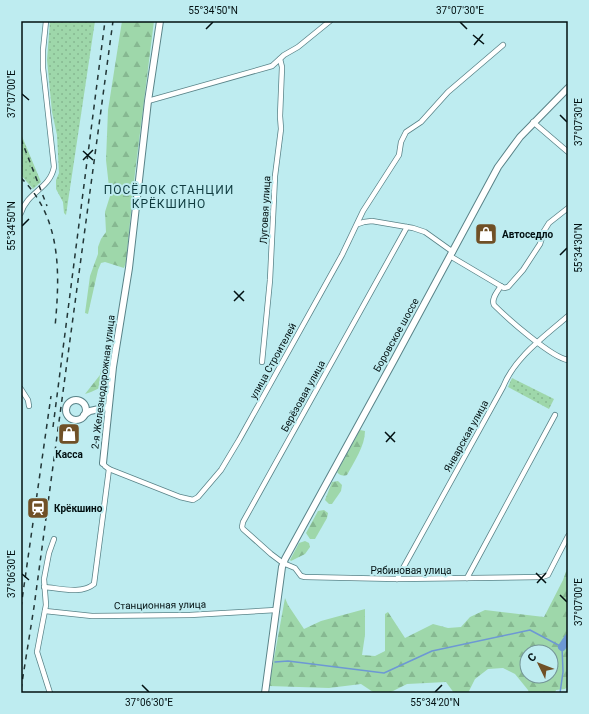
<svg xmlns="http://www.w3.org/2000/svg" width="589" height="714" font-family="Roboto,sans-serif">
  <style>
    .grass { fill: url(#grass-dots) }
    .forest { fill: url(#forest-firs); fill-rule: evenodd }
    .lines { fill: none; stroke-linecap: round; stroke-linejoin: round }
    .stream { stroke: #6d98d4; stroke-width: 1.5 }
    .river { stroke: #6d98d4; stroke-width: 8 }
    .street-casing { stroke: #598388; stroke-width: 6 }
    .secondary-casing { stroke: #598388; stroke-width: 8 }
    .street { stroke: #fff; stroke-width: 4.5 }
    .secondary { stroke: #fff; stroke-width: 6 }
    .rail { stroke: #223637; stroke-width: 1.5; stroke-dasharray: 5 5; stroke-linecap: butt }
    .ticks { fill: none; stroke: #021011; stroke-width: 1.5 }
    .labels { text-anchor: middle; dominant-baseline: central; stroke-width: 4; stroke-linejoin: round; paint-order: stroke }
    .street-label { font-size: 10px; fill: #021011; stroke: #beecf0 }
    .poi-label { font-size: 10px; font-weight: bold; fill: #021011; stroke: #beecf0; text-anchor: start }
    .quarter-label { font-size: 12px; letter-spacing: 1px; fill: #103c40; stroke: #beecf0 }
    .neatline { fill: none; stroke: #021011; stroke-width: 1.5 }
    .ticks-label { font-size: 10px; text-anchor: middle; fill: #021011 }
  </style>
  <defs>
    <pattern id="grass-dots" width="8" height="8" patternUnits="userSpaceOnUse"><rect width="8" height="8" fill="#9ed7aa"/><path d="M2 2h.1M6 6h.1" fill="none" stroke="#86b891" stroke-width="1.8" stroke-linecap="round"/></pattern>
    <pattern id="forest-firs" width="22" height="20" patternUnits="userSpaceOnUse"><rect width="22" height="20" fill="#9ed7aa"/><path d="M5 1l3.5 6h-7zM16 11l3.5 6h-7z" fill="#86b891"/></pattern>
  </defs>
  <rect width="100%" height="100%" fill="#beecf0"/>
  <!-- grass -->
  <g class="grass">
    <polygon points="50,21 95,21 66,215 64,213 63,202 56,189 56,180 59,173 57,135 52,112 47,60"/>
    <polygon points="21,134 41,182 33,189 21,175"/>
    <polygon points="512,378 554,399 549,409 508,387"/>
  </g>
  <!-- forest -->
  <g class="forest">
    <polygon points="122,21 154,21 135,173 126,262 124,268 105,262 101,263 98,270 88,314 85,313 90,276 98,254 98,247 101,239 106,232 105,212 110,196 106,160 108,110"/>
    <polygon points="108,358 111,359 106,385 91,392 85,394 100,375 102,363"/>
    <path d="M360,430l5,1c0,15 -11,31 -18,44 -4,1 -7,1 -10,-3z"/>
    <polygon points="338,481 342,485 341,491 332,504 329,504 325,500 332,482"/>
    <polygon points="324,510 328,513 327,518 315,539 310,539 306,533 318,511"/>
    <polygon points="305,541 309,543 310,547 305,554 291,561 290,560 299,543"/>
    <path d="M568,566v120l-3,3 -9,1 -1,3h-26l-1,-3 -13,-16 -12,-6 -15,1 -13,10 -7,14h-14l-8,-11 -39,2 -18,9 -16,-1 -12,-8 -32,4 -60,-2 16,-88 3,7 16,24 17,-8 44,-12v26l-3,20 13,1 10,-5v-37l3,-2 17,26 28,-14 15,4 13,-1 9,-10 15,-7 59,7 19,-37zM527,652h24v24h-24z"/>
  </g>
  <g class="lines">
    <!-- stream -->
    <polyline class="stream" points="275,662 288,661 384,673 432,651 530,630 562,647 563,672 560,693"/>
    <!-- river -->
    <polyline class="river" points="562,647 568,638"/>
    <!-- street casing -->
    <g class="street-casing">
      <g id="street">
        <polyline points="148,101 272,66 284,55 298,47 330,21"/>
        <polyline points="533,122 568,152"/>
        <path d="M21,213c6,-21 29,-24 33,-46l-11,-99v-18l3,-29"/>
        <polyline points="358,224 364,222 372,221 413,228 425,232 453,252"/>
        <polyline points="407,227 243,522 242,527 243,529 271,554 283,563 295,568 301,576 305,577 397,579 542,577 548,575 550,571 568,536"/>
        <polyline points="450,256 504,288 508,287 523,270 540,244 544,231 549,223 568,208"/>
        <path d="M501,286c-4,6 -10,13 -7,19 13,13 58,53 74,55"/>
        <polyline points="262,362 270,280 275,176 281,129 280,116 282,67 280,59"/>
        <polyline points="21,389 28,400 29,406"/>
        <polyline points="103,463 105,466 109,469 180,497 193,500 198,497 221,470 239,440 342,255 363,211 399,155 401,142 406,132 421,122 448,92 503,45"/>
        <polyline points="467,578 555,415"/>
        <path d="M397,579l106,-192c12,-30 41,-50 65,-71"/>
        <path d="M44,587c15,1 37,8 50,-3l15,-115"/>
        <polyline points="45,611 92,616 190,615 276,610"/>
        <polyline points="50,693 37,652 46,605 44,579 49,553 54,539"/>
      </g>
    </g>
    <!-- secondary casing -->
    <g class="secondary-casing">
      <g id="secondary">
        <circle cx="76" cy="410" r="10"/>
        <polyline points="84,415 90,411 108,407"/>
        <polyline points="103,463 113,367 129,268 148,101 160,21"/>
        <polyline points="265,693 282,567 285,559 394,360 498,167 520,137 568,88"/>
      </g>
    </g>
    <!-- street -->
    <use href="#street" class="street"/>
    <!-- secondary -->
    <use href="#secondary" class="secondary"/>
    <!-- rail -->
    <g class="rail">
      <polyline points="21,139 47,206"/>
      <path d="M21,178c41,40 39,96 34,149"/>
      <polyline points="53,427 105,21"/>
      <polyline points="21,607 51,396"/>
      <polyline points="21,689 34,607 113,21"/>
    </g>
  </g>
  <!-- ticks -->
  <path class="ticks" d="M460,22l7,7M206,29l7,-7M473,35l11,9M474,45l9,-11M22,94l7,6M560,115l7,7M83,151l10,9M83,160l10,-10M22,226l7,-7M560,255l7,-7M234,291l10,10M234,301l10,-10M385,432l10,10M386,442l9,-10M536,573l10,10M22,574l7,6M537,583l9,-10M560,595l7,7M142,685l7,7M435,692l7,-7"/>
  <!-- icons -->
  <defs>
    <g id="shop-square" transform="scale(1.15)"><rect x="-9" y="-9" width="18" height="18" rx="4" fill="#705026" stroke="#beecf0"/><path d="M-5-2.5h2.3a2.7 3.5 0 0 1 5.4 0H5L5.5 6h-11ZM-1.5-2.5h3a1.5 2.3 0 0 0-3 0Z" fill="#fff"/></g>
    <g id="station-square" transform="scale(1.15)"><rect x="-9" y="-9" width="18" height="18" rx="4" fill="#705026" stroke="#beecf0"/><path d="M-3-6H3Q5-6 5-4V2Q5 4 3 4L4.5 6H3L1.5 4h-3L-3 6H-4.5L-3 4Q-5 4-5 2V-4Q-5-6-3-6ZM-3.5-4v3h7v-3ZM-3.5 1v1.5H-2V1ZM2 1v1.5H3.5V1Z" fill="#fff"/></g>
  </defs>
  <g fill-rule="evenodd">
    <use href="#shop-square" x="486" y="234"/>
    <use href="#shop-square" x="69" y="434"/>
    <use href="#station-square" x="38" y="508"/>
  </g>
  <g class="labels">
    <!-- street labels -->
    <g class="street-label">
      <text transform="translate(265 210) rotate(-87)">Луговая улица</text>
      <text transform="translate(396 335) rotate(-61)">Боровское шоссе</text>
      <text transform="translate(273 361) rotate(-61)">улица Строителей</text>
      <text transform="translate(103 382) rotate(-83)">2-я Железнодорожная улица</text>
      <text transform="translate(303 396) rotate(-61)">Берёзовая улица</text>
      <text transform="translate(466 436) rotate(-61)">Январская улица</text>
      <text x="411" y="570">Рябиновая улица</text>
      <text transform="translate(160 605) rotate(-1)">Станционная улица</text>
    </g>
    <!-- poi labels -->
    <g class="poi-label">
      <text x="502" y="234">Автоседло</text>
      <text x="69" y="454" text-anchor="middle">Касса</text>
      <text x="54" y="508">Крёкшино</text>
    </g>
    <!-- quarter labels -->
    <g class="quarter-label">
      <text x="169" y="190">ПОСЁЛОК СТАНЦИИ<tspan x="169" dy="14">КРЁКШИНО</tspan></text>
    </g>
  </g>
  <!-- border -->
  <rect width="589" height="714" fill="none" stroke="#beecf0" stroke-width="44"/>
  <!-- north arrow -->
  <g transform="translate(539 664) rotate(313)"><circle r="19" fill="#beecf0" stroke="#739497"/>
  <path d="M0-3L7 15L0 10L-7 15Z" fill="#705026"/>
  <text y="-6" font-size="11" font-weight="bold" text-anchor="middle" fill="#021011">С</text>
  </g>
  <rect x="22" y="22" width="545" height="670" class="neatline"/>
  <g class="ticks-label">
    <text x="213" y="14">55°34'50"N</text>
    <text x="460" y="14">37°07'30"E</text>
    <text transform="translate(11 94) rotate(-90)" y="4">37°07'00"E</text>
    <text transform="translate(578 122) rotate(-90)" y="4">37°07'30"E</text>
    <text transform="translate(11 226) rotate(-90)" y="4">55°34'50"N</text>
    <text transform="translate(578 248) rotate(-90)" y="4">55°34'30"N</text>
    <text transform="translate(11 574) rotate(-90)" y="4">37°06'30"E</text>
    <text transform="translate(578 602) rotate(-90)" y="4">37°07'00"E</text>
    <text x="149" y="706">37°06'30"E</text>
    <text x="435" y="706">55°34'20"N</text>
  </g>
</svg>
